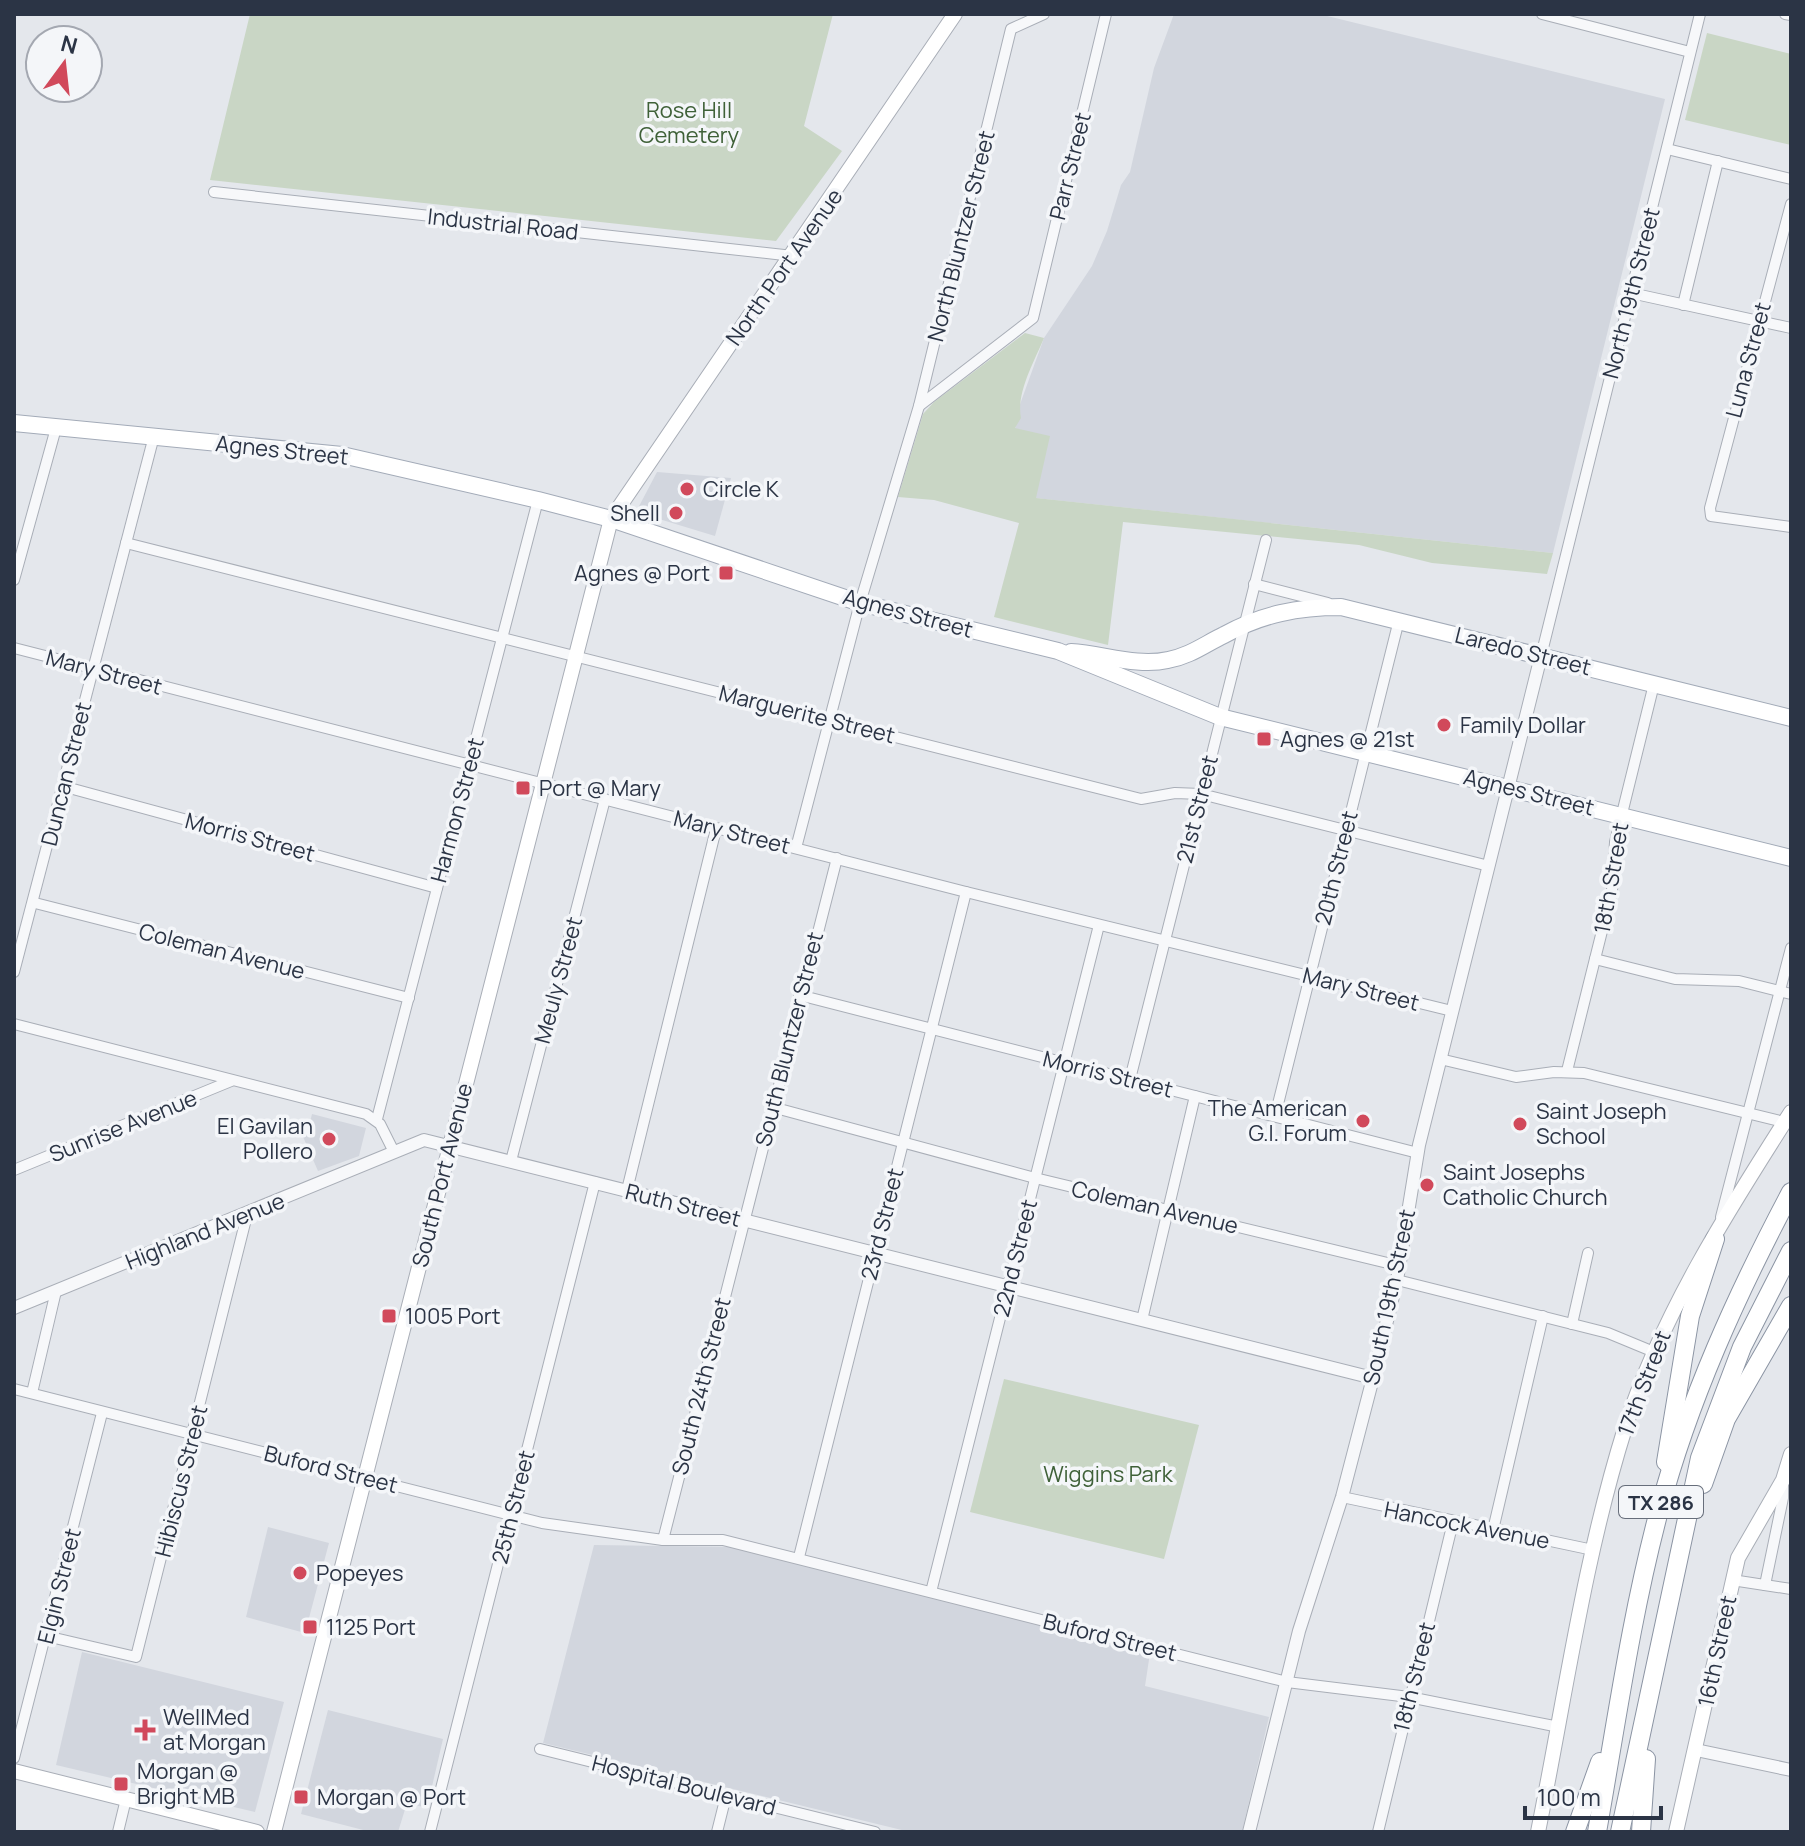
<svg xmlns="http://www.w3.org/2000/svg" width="1805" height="1846" font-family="Manrope,sans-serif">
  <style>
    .built { fill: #d2d6de }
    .green { fill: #c9d6c5 }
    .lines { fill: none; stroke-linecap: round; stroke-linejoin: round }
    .minor-casing { stroke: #a9aeb7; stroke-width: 12 }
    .tertiary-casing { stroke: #a9aeb7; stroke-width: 14 }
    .secondary-casing { stroke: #a9aeb7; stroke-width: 16 }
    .primary-casing { stroke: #a3abb8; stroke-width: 18 }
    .motorway-casing { stroke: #8b94a3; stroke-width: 20 }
    .minor { stroke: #f7f8fa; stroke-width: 10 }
    .tertiary { stroke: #f7f8fa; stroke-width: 12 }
    .secondary { stroke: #fff; stroke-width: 14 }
    .primary { stroke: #fff; stroke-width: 16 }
    .motorway { stroke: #fff; stroke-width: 18 }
    .poi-dot { fill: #d1495b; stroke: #f4f6f9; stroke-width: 3 }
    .labels { text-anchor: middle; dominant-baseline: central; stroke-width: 7; stroke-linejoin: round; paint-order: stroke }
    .shield { fill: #f4f6f9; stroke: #676e7b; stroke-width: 2 }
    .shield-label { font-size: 20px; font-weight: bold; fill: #2b3445 }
    .park-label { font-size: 22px; fill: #3f6138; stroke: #f4f6f9 }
    .street-label { font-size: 22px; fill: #2b3445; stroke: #f4f6f9 }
    .poi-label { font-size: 22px; fill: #2b3445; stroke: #f4f6f9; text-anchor: start }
  </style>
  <rect width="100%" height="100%" fill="#e4e7ec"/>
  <!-- built -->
  <g class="built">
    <polygon points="1174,14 1319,14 1665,99 1553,553 1035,498 1015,429 1019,407 1044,338 1092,266 1107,231 1121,185 1130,172 1154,68"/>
    <polygon points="657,472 731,478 715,536 636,512"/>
    <polygon points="312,1114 366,1128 359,1156 318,1171 297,1123 310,1122"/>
    <polygon points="268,1527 329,1543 305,1633 246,1617"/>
    <polygon points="594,1545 740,1547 1150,1653 1145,1686 1269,1717 1242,1832 910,1832 543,1743"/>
    <polygon points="82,1652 284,1702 255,1812 56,1765"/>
    <polygon points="328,1710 443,1739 427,1808 407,1803 398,1832 371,1832 301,1814"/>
  </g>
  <!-- green -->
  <g class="green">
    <polygon points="250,14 833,14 804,126 842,151 776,241 210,180"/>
    <polygon points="1707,33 1791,54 1791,145 1685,120"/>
    <path d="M1025,333l19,5c-10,24 -28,55 -23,80l-6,10 35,8 -14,62 517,55 -6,21 -115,-11 -73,-18 -236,-23 -15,123 -114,-28 25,-94 -85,-23 -36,-3 25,-83 11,-12z"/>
    <polygon points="1004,1379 1199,1425 1164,1559 970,1512"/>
  </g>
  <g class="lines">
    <!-- minor casing -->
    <g class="minor-casing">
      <g id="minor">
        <polyline points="1542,14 1690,52"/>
        <polyline points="1785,14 1791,15"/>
        <polyline points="1667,149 1791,179"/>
        <polyline points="214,192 793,256"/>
        <polyline points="1791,204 1710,508 1711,516 1791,527"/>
        <polyline points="1631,293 1791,328"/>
        <polyline points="1683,305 1718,161"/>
        <polyline points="919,406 1033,318 1106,14"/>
        <polyline points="126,543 1141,799 1175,793 1201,794 1489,866"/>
        <polyline points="14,580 56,428"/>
        <polyline points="1254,584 1328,603"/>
        <polyline points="14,648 966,892 1452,1011"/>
        <polyline points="1541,656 1700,14"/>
        <polyline points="62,786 437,888"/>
        <polyline points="796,848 860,603 919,406 1011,29 1044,14"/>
        <polyline points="35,903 409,998"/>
        <polyline points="1595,959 1675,979 1739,981 1791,994"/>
        <polyline points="14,972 154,436"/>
        <polyline points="799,995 1418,1153"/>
        <polyline points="14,1024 366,1114 380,1124 394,1152"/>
        <polyline points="1440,1059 1516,1077 1554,1072 1584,1073 1784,1122"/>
        <polyline points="1567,1071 1612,891 1615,842 1654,684"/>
        <polyline points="1130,1079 1266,540"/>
        <polyline points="772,1107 1035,1178 1400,1266"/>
        <polyline points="1275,1116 1399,620"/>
        <polyline points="377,1119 538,500"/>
        <polyline points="511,1161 605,799"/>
        <polyline points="14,1170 231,1081"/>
        <polyline points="627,1190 716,829"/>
        <polyline points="1721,1217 1791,948"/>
        <polyline points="1397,1280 1608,1333 1654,1352"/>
        <polyline points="1142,1320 1195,1096"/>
        <polyline points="1572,1324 1588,1253"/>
        <polyline points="14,1389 542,1523 663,1540 837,858"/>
        <polyline points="32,1393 56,1291"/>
        <polyline points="1342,1497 1593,1550"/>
        <polyline points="1493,1530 1543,1316"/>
        <polyline points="663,1540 723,1540 1287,1682 1409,1697 1559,1727"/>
        <polyline points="799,1557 966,892"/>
        <polyline points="1732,1580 1791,1589"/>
        <polyline points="1765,1585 1783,1498 1783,1481"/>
        <polyline points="931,1592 1099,925"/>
        <polyline points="46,1636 136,1657 247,1215"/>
        <polyline points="540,1749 875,1832"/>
        <polyline points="14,1758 102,1413"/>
        <polyline points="118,1832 126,1799"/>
        <polyline points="430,1832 595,1182"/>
        <polyline points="717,1832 726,1796"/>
        <polyline points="1378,1832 1453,1522"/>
      </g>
    </g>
    <!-- tertiary casing -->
    <g class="tertiary-casing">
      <g id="tertiary">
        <polyline points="14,1308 424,1140 1373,1378"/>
        <polyline points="1696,1750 1791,1770"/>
        <polyline points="1249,1832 1299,1631 1342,1497 1373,1378 1397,1280 1419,1145 1541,656"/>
      </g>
    </g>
    <!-- secondary casing -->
    <g class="secondary-casing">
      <g id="secondary">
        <polyline points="14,1771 257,1832"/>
        <polyline points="274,1832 611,519 955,14"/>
        <path d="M1538,1832c27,-134 46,-273 87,-404 37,-114 102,-216 166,-316"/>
        <polyline points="1676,1832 1738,1558 1783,1480 1791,1454"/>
      </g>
    </g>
    <!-- primary casing -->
    <g class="primary-casing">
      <g id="primary">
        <polyline points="14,423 342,455 538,500 611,519 860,603 1058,651 1220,717 1791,858"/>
        <path d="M1071,652c32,2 66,15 97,8 22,-4 37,-16 56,-25 38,-21 74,-28 117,-28l450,111"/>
      </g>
    </g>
    <!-- motorway casing -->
    <g class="motorway-casing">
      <g id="motorway">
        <polyline points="1666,1462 1690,1316 1715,1239"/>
        <polyline points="1703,1484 1726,1419 1791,1306"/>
        <polyline points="1575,1832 1600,1762"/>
        <path d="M1597,1832c19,-107 34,-216 62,-321 30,-112 78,-217 132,-319"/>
        <polyline points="1620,1832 1700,1458 1742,1347 1791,1251"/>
        <polyline points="1641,1832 1646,1759"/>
      </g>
    </g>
    <!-- minor -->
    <use href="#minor" class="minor"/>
    <!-- tertiary -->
    <use href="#tertiary" class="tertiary"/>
    <!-- secondary -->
    <use href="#secondary" class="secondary"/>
    <!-- primary -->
    <use href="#primary" class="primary"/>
    <!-- motorway -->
    <use href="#motorway" class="motorway"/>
  </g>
  <!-- markers -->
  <g class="poi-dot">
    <circle cx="687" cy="489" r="8"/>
    <circle cx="676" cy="513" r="8"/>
    <rect x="718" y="565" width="16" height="16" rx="4"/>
    <circle cx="1444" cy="725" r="8"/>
    <rect x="1256" y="731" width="16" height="16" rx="4"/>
    <rect x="515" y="780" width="16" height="16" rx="4"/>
    <circle cx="1363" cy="1121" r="8"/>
    <circle cx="1520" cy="1124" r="8"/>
    <circle cx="329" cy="1139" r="8"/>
    <circle cx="1427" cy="1185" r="8"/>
    <rect x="381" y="1308" width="16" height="16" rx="4"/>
    <circle cx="300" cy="1573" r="8"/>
    <rect x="302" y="1619" width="16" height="16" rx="4"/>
    <path d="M141 1718h8v8h8v8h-8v8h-8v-8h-8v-8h8z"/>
    <rect x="113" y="1776" width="16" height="16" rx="4"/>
    <rect x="293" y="1789" width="16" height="16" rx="4"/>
  </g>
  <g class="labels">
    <!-- shield labels -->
    <rect class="shield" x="1619" y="1486" width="84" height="32" rx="6"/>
    <g class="shield-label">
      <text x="1661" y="1502">TX 286</text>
    </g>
    <!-- park labels -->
    <g class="park-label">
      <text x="689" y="110">Rose Hill<tspan x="689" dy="25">Cemetery</tspan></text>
      <text x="1108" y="1474">Wiggins Park</text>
    </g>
    <!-- street labels -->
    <g class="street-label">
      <text transform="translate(1070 166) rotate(-76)">Parr Street</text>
      <text transform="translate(503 224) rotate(6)">Industrial Road</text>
      <text transform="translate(961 236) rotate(-76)">North Bluntzer Street</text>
      <text transform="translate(784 267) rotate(-55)">North Port Avenue</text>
      <text transform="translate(1631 293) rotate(-76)">North 19th Street</text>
      <text transform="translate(1748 360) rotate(-75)">Luna Street</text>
      <text transform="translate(282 450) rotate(6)">Agnes Street</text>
      <text transform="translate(908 613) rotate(15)">Agnes Street</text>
      <text transform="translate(1523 651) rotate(14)">Laredo Street</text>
      <text transform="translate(104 672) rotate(15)">Mary Street</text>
      <text transform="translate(807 714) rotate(14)">Marguerite Street</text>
      <text transform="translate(66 774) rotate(-76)">Duncan Street</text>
      <text transform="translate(1529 792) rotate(14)">Agnes Street</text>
      <text transform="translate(1197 809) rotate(-76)">21st Street</text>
      <text transform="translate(457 810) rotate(-75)">Harmon Street</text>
      <text transform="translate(732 832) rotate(14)">Mary Street</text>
      <text transform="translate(250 837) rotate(15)">Morris Street</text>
      <text transform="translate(1336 868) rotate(-76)">20th Street</text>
      <text transform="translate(1611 878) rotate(-80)">18th Street</text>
      <text transform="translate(222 951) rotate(14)">Coleman Avenue</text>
      <text transform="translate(558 980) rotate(-75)">Meuly Street</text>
      <text transform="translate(1361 989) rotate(14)">Mary Street</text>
      <text transform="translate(789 1039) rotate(-76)">South Bluntzer Street</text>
      <text transform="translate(1108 1074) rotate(14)">Morris Street</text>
      <text transform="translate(123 1126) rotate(-22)">Sunrise Avenue</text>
      <text transform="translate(442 1175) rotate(-76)">South Port Avenue</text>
      <text transform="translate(683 1205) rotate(14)">Ruth Street</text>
      <text transform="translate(1155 1207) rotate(13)">Coleman Avenue</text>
      <text transform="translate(882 1224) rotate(-76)">23rd Street</text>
      <text transform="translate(205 1231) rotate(-22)">Highland Avenue</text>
      <text transform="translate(1015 1258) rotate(-76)">22nd Street</text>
      <text transform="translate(1389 1297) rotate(-78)">South 19th Street</text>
      <text transform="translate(1644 1383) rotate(-69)">17th Street</text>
      <text transform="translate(701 1386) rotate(-76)">South 24th Street</text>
      <text transform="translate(331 1469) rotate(14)">Buford Street</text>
      <text transform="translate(181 1481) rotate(-76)">Hibiscus Street</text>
      <text transform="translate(513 1507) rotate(-76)">25th Street</text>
      <text transform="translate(1467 1525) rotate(11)">Hancock Avenue</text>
      <text transform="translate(59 1586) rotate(-76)">Elgin Street</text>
      <text transform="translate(1110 1637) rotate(14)">Buford Street</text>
      <text transform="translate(1717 1651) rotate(-78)">16th Street</text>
      <text transform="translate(1414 1677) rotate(-76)">18th Street</text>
      <text transform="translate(684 1785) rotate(14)">Hospital Boulevard</text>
    </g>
    <!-- poi labels -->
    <g class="poi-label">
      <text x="703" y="489">Circle K</text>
      <text x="660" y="513" text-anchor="end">Shell</text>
      <text x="710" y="573" text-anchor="end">Agnes @ Port</text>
      <text x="1460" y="725">Family Dollar</text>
      <text x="1280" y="739">Agnes @ 21st</text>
      <text x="539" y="788">Port @ Mary</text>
      <text x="1347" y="1108" text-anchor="end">The American<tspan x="1347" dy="25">G.I. Forum</tspan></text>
      <text x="1536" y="1111">Saint Joseph<tspan x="1536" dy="25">School</tspan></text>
      <text x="313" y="1126" text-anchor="end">El Gavilan<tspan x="313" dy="25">Pollero</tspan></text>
      <text x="1443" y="1172">Saint Josephs<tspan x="1443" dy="25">Catholic Church</tspan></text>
      <text x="405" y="1316">1005 Port</text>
      <text x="316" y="1573">Popeyes</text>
      <text x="326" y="1627">1125 Port</text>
      <text x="163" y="1717">WellMed<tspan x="163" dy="25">at Morgan</tspan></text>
      <text x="137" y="1771">Morgan @<tspan x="137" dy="25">Bright MB</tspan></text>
      <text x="317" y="1797">Morgan @ Port</text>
    </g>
  </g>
  <!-- border -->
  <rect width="1805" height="1846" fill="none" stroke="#2b3445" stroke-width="32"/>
  <!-- north arrow -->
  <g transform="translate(64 64) rotate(15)"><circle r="38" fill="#f4f6f9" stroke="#a4a8b1" stroke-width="2"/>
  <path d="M0-6L14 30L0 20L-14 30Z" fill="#d1495b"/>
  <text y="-12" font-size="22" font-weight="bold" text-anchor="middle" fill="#2b3445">N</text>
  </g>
  <!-- scale -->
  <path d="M1525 1806v12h136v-12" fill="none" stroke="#2b3445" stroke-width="4"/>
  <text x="1537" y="1806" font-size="24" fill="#2b3445" stroke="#f4f6f9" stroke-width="6" paint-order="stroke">100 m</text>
</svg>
